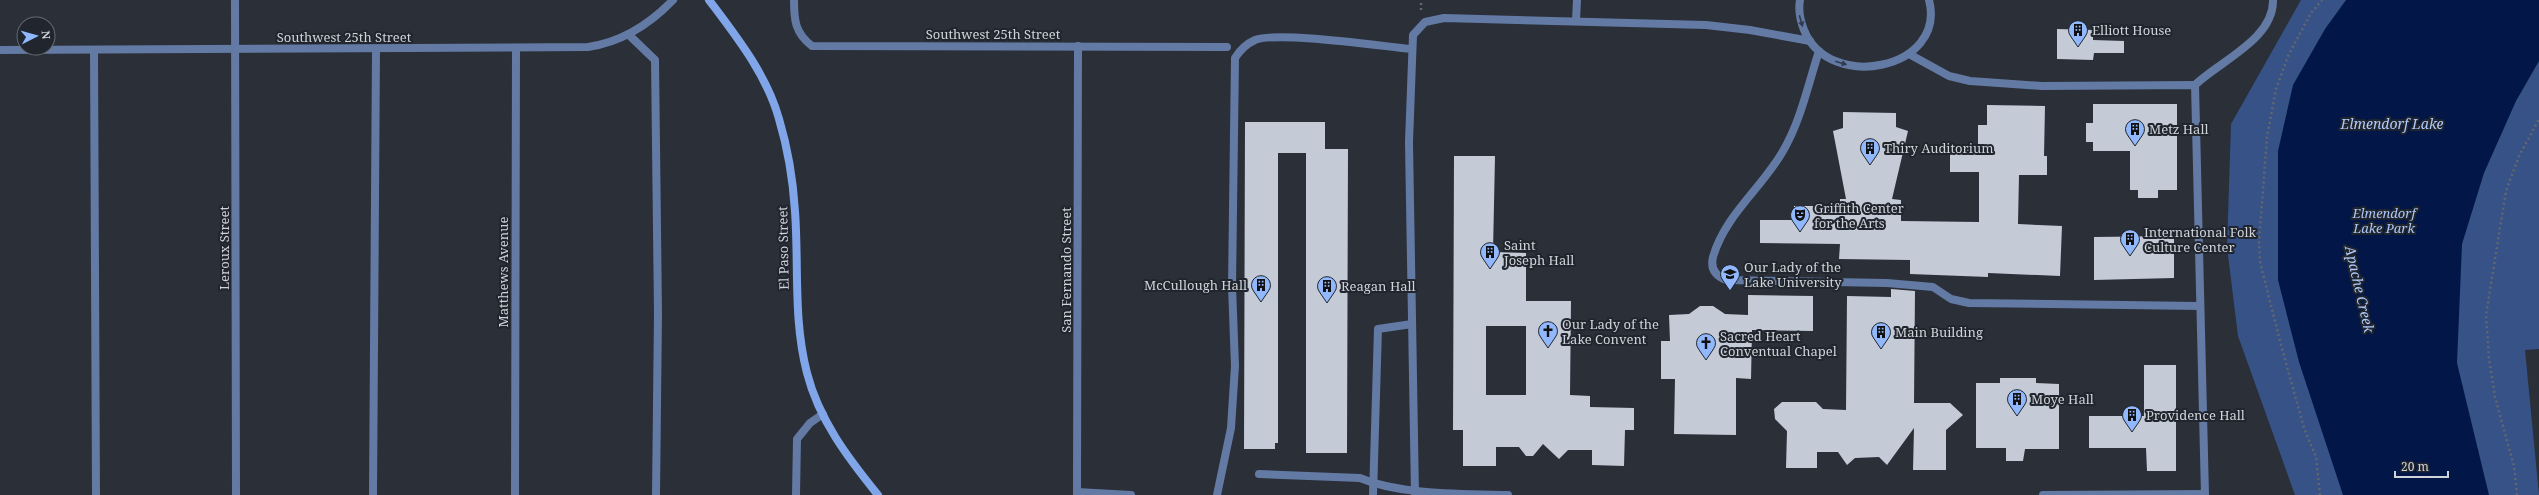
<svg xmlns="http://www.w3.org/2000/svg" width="2539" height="495" font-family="'Noto Serif',serif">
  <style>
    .green { fill: #365287 }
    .water { fill: #021748 }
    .building { fill: #c4cbd7; fill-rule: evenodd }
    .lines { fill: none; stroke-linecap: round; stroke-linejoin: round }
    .path { stroke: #63676f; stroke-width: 2.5; stroke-dasharray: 2 3; stroke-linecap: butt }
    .lane { stroke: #637aa4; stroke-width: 8 }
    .street { stroke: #637aa4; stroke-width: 8 }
    .secondary { stroke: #80a5e8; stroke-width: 8 }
    .oneway { fill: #313a4c }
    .labels { text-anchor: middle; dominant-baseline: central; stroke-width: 4; stroke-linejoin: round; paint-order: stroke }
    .poi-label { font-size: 13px; fill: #d0d3d9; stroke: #20252e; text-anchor: start }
    .street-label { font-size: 13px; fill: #d0d3d9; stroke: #20252e }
    .park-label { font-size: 13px; font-style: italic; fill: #acc7f8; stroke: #20252e }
    .water-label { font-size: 14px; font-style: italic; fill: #b0cbfd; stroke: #20252e }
  </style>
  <rect width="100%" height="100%" fill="#2a2f38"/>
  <!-- green -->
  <polygon class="green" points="2301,0 2539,0 2539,349 2525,350 2539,495 2295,495 2238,336 2227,247 2231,124"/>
  <!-- water -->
  <polygon class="water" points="2346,0 2539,0 2539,61 2516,101 2484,173 2462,244 2457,363 2489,495 2343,495 2299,362 2278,280 2278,151 2293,85 2325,29"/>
  <!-- building -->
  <g class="building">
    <polygon points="2057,29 2093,30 2093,40 2124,41 2124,53 2094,53 2093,60 2057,59"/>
    <polygon points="2093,104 2177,104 2177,190 2158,190 2158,198 2138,198 2138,190 2130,190 2130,151 2093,151 2093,142 2086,142 2086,123 2093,123"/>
    <polygon points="1987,105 2045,106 2044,156 2047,156 2047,175 2019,175 2018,224 2062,226 2060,276 1988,273 1988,277 1910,274 1910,260 1839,259 1840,244 1760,243 1760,220 1794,220 1794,206 1840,206 1840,199 1846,199 1833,131 1843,128 1843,112 1896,113 1896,127 1908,131 1892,199 1901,200 1901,221 1979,222 1979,172 1950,172 1950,146 1978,147 1978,125 1987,125"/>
    <polygon points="1245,122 1325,122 1325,149 1348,149 1347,453 1306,453 1306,153 1278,153 1278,443 1275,443 1275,449 1244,449"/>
    <path d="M1454,156h41l-2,96 33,1v48h45l-1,94 20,1v11l44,1v22h-9l-1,36 -32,-1v-15h-24l-9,9 -16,-15 -10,12h-7l-7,-9h-23v19h-33v-36h-10zM1486,326h40v69h-40z"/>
    <polygon points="2174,236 2174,278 2094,280 2094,237"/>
    <polygon points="1891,289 1915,291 1914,403 1950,403 1963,415 1946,430 1946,470 1913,470 1914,428 1887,465 1879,457 1855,458 1847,465 1838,452 1817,452 1817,468 1786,468 1787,431 1775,419 1774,409 1782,402 1816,402 1823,409 1846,410 1847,296 1891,297"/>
    <polygon points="1748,295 1813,296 1813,331 1752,330 1751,379 1736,378 1736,435 1674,434 1675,379 1661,379 1661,341 1670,341 1669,315 1689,314 1700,306 1713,306 1725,314 1748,315"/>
    <polygon points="2144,365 2176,365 2176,471 2147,471 2146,448 2089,448 2089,416 2144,416"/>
    <polygon points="2000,378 2036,378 2036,383 2059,384 2059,449 2025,449 2023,461 2006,461 2006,448 1976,448 1976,383 2000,383"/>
  </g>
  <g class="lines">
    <!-- path -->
    <g class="path">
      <polyline points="1421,10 1421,0"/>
      <polyline points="2320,495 2316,457 2304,428 2281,345 2260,262 2259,242 2267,137 2276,89 2288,56 2311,13 2322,0"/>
      <polyline points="2517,495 2514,466 2495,397 2489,359 2486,315 2506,191 2519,156 2539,119"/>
    </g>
    <!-- lane -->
    <g class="lane">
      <path d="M1800,0c-2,11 0,20 4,30 25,63 143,39 125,-30"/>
      <polyline points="1576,21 1577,0"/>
      <polyline points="629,35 655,60 658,313 656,495"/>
      <polyline points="94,50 96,495"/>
      <path d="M1819,51c-11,34 -18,69 -36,100 -21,37 -58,64 -70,106 -3,12 3,19 13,23l161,3 46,4 18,12 18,4 231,3"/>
      <polyline points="1909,54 1949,76 1970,81 2042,86 2195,85 2205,495"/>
      <path d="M2195,85c25,-24 79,-46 78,-85"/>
      <path d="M1259,474l101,4c41,17 101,16 148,17"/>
      <polyline points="1077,492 1131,495"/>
      <polyline points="373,495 376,49"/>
      <polyline points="796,495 797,439 810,423 823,414"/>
      <path d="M1217,495l14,-67 4,-62 -3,-80 3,-228c5,-8 11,-14 20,-18 24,-9 125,6 156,9"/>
      <polyline points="1373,495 1378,329 1412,324"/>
      <polyline points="1415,495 1409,142 1413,35 1425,22 1444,18 1706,25 1750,30 1810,41"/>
      <polyline points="2043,495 2205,494"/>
    </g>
    <!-- street -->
    <g class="street">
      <polyline points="235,0 236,495"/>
      <path d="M794,0c0,20 1,33 18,46l415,1"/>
      <path d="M0,50l588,-3c34,-5 61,-22 85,-47"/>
      <polyline points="515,495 516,49"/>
      <polyline points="1077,495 1078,46"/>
    </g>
    <!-- secondary -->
    <path class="secondary" d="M709,0c27,36 58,75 70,119 9,30 14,61 16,92 4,55 -2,108 12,162 12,47 41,85 71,122"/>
  </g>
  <!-- one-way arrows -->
  <defs><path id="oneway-solid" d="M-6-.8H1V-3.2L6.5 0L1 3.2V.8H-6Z"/></defs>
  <g class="oneway">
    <use href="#oneway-solid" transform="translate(1801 21) rotate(74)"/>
    <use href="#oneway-solid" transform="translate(1841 63) rotate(16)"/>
  </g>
  <!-- icons -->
  <defs>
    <g id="building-pin" transform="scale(1)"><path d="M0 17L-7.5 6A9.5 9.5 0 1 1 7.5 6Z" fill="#91b8fd" stroke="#20252e"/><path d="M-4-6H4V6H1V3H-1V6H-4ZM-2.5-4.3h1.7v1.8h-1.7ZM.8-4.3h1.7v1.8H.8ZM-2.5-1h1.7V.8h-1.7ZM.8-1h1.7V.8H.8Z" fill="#111"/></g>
    <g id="theatre-pin" transform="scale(1)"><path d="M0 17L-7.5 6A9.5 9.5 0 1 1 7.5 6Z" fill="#91b8fd" stroke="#20252e"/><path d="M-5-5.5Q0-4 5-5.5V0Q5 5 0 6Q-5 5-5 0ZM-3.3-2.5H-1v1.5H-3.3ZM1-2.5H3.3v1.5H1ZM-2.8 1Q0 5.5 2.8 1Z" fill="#111"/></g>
    <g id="university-pin" transform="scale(1)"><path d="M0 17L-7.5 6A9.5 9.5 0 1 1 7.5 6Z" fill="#91b8fd" stroke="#20252e"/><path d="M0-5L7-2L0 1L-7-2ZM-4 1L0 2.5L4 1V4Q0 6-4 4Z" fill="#111"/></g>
    <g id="church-pin" transform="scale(1)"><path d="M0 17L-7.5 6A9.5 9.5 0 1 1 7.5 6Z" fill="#91b8fd" stroke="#20252e"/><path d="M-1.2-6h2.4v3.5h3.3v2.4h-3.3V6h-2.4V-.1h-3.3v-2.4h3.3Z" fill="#111"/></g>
  </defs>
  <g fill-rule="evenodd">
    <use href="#building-pin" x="2078" y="30"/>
    <use href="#building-pin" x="2135" y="129"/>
    <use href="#building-pin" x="1870" y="148"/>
    <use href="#theatre-pin" x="1800" y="215"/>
    <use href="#building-pin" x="2130" y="239"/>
    <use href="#building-pin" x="1490" y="252"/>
    <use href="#university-pin" x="1730" y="274"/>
    <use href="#building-pin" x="1261" y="285"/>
    <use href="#building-pin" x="1327" y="286"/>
    <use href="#church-pin" x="1548" y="331"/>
    <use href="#building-pin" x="1881" y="332"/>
    <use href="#church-pin" x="1706" y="343"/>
    <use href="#building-pin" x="2017" y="399"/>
    <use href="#building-pin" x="2132" y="415"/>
  </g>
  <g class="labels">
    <!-- poi labels -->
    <g class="poi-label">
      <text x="2092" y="30">Elliott House</text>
      <text x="2149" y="129">Metz Hall</text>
      <text x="1884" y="148">Thiry Auditorium</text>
      <text x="1814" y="208">Griffith Center<tspan x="1814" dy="15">for the Arts</tspan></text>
      <text x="2144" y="232">International Folk<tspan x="2144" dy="15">Culture Center</tspan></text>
      <text x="1504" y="245">Saint<tspan x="1504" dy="15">Joseph Hall</tspan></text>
      <text x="1744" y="267">Our Lady of the<tspan x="1744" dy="15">Lake University</tspan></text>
      <text x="1247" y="285" text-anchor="end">McCullough Hall</text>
      <text x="1341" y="286">Reagan Hall</text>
      <text x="1562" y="324">Our Lady of the<tspan x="1562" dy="15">Lake Convent</tspan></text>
      <text x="1895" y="332">Main Building</text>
      <text x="1720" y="336">Sacred Heart<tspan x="1720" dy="15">Conventual Chapel</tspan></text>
      <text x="2031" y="399">Moye Hall</text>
      <text x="2146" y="415">Providence Hall</text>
    </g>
    <!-- street labels -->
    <g class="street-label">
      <text x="993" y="34">Southwest 25th Street</text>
      <text x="344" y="37">Southwest 25th Street</text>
      <text transform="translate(224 248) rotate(-90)">Leroux Street</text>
      <text transform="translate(783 248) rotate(-91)">El Paso Street</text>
      <text transform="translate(1066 270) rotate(-90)">San Fernando Street</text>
      <text transform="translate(503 272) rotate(-90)">Matthews Avenue</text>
    </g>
    <!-- park labels -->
    <g class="park-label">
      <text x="2384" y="213">Elmendorf<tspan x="2384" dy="15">Lake Park</tspan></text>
    </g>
    <!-- water labels -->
    <g class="water-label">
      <text x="2392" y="123">Elmendorf Lake</text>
      <text transform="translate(2360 289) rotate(77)">Apache Creek</text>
    </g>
  </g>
  <!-- north arrow -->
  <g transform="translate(36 36) rotate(84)"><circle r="19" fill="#20252e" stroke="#666b72"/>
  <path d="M0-3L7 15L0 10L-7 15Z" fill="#91b8fd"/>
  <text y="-6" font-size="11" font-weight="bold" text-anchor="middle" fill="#d0d3d9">N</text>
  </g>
  <!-- scale -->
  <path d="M2395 471v6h53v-6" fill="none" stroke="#d0d3d9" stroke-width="2"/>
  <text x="2401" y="471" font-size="12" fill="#d0d3d9" stroke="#20252e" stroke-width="3" paint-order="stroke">20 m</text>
</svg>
